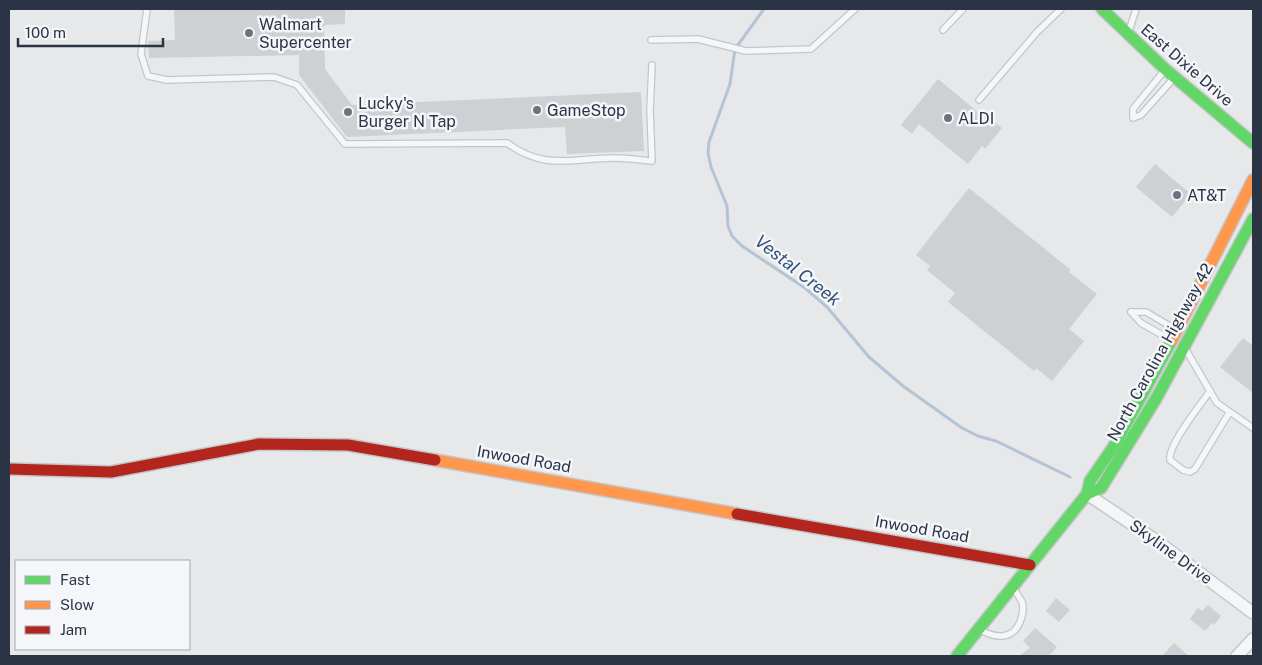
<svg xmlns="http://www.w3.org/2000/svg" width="1262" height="665" font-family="'Public Sans',sans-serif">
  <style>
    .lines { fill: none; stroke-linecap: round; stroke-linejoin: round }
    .stream { stroke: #b4c4d5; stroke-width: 3 }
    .building { fill: #ced0d3 }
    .lane-casing { stroke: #c4c6c8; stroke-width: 8 }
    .street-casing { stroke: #c4c6c8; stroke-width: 14 }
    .fast-casing { stroke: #c4c6c8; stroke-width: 14 }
    .slow-casing { stroke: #c4c6c8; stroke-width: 14 }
    .jam-casing { stroke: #c4c6c8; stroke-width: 14 }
    .lane { stroke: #f5f6f7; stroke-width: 5.5 }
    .street { stroke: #f5f6f7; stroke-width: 11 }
    .fast { stroke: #63d668; stroke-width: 11 }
    .slow { stroke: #ff974d; stroke-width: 11 }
    .jam { stroke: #b3261e; stroke-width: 11 }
    .poi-dot { fill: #6c737f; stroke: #f4f6f9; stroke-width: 2 }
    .labels { text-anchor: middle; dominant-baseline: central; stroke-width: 5; stroke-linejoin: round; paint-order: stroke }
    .poi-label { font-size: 16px; fill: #2b3445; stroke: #f4f6f9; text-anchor: start }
    .street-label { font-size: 16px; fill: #2b3445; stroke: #f4f6f9 }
    .water-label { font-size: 18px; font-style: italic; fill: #34527a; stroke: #f4f6f9 }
  </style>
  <rect width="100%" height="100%" fill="#e6e8ea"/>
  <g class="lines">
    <!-- stream -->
    <polyline class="stream" points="764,9 735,49 730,84 709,142 708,153 711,167 727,206 728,226 732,236 742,246 805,288 827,307 869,357 903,386 962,428 978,436 996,441 1070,477"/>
  </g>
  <!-- building -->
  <g class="building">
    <polygon points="174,9 345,9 345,24 324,25 325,69 352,105 641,92 644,151 567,154 565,127 347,137 299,75 299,55 149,58 148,41 175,40"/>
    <polygon points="938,79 979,113 981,111 1002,128 985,149 982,146 968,164 919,124 912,134 901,125"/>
    <polygon points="1155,164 1191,194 1172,217 1136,187"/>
    <polygon points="969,188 1071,270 1069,272 1097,294 1069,329 1084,341 1052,381 1036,368 1034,371 948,302 955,293 927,270 930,266 916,255"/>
    <polygon points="1243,338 1253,346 1253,393 1220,367"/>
    <polygon points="1056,598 1070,610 1059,622 1046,611"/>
    <polygon points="1208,605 1221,616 1214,625 1212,623 1205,631 1190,619 1198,608 1202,611"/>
    <polygon points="1035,628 1057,647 1049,656 1019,656 1030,648 1023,641"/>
    <polygon points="1174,643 1189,656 1162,656"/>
  </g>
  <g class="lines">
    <!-- lane casing -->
    <g class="lane-casing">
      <g id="lane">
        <path d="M147,9l-6,45 7,22 19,4 107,-3 23,8 48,59 162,-1c38,28 64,15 107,15 13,0 26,2 38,3l-2,-51 2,-45"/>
        <polyline points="943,30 963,9"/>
        <polyline points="1129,31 1136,9"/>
        <polyline points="651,40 698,39 746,51 811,49 855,9"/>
        <polyline points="1164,71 1133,109 1133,118 1141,115 1173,79"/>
        <polyline points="979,100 1037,32 1061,9"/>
        <polyline points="1131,312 1146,312 1175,329"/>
        <polyline points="1131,312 1141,323 1171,340"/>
        <polyline points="1186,350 1217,403 1253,428"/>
        <path d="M1210,391c-9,13 -43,55 -40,69l13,10 7,2 5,-3 34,-56"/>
        <path d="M979,629c15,9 33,12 41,-7 2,-5 4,-14 2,-20 -2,-4 -6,-9 -8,-14"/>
      </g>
    </g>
    <!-- street casing -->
    <g class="street-casing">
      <g id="street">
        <polyline points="1087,494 1157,541 1253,613"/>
        <polyline points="1237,656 1253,639"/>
      </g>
    </g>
    <!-- fast casing -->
    <g class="fast-casing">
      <g id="fast">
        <polyline points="1102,9 1165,69 1253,143"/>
        <polyline points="1087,494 1101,488 1157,397 1253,219"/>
        <polyline points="957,656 1087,494 1090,481 1114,446 1172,340"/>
      </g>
    </g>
    <!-- slow casing -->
    <g class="slow-casing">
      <g id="slow">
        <polyline points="1172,340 1253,180"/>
        <polyline points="435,460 737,514"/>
      </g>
    </g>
    <!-- jam casing -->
    <g class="jam-casing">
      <g id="jam">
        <polyline points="9,469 111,472 259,444 348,445 435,460"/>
        <polyline points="737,514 1030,565"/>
      </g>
    </g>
    <!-- lane -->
    <use href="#lane" class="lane"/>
    <!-- street -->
    <use href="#street" class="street"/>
    <!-- fast -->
    <use href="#fast" class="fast"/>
    <!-- slow -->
    <use href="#slow" class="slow"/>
    <!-- jam -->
    <use href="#jam" class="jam"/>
  </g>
  <!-- markers -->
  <g class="poi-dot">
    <circle cx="249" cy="33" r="5"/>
    <circle cx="537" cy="110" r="5"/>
    <circle cx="348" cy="112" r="5"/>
    <circle cx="948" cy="118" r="5"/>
    <circle cx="1177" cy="195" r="5"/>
  </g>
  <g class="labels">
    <!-- poi labels -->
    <g class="poi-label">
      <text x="259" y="24">Walmart<tspan x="259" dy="18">Supercenter</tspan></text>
      <text x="358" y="103">Lucky's<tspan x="358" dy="18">Burger N Tap</tspan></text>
      <text x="547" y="110">GameStop</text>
      <text x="958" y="118">ALDI</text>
      <text x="1187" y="195">AT&amp;T</text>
    </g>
    <!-- street labels -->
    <g class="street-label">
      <text transform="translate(1187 65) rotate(41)">East Dixie Drive</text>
      <text transform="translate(1160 352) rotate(-61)">North Carolina Highway 42</text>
      <text transform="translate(524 459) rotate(10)">Inwood Road</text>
      <text transform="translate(922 529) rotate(10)">Inwood Road</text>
      <text transform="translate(1171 552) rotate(36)">Skyline Drive</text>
    </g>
    <!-- water labels -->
    <g class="water-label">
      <text transform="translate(798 270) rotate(38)">Vestal Creek</text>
    </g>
  </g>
  <!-- border -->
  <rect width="1262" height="665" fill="none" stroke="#2b3445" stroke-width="20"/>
  <!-- legend -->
  <rect x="15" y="560" width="175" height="90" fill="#f4f6f9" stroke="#a4a8b1"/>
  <rect x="25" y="576" width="25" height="8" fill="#63d668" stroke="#a4a8b1"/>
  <text x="60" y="585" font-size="15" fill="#2b3445">Fast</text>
  <rect x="25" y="601" width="25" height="8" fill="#ff974d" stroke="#a4a8b1"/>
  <text x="60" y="610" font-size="15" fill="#2b3445">Slow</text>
  <rect x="25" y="626" width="25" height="8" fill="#b3261e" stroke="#a4a8b1"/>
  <text x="60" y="635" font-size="15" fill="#2b3445">Jam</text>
  <!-- scale -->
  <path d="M18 38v8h145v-8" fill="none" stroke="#2b3445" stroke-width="2.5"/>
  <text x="25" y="38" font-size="15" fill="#2b3445" stroke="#f4f6f9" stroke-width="4" paint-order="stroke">100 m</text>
</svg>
